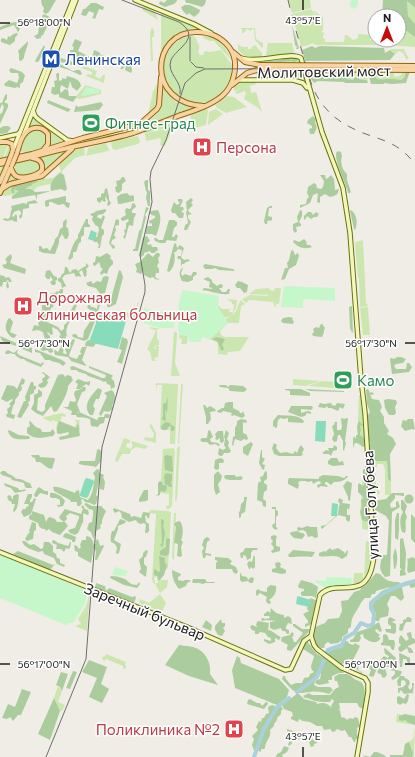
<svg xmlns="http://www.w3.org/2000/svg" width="415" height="757" font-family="Commissioner,sans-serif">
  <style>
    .grass { fill: #cbe7af }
    .forest { fill: #abcd9d }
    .park { fill: #c6f7ca }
    .pitch { fill: #88dbbb }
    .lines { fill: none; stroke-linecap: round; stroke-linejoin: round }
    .river { stroke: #a9d0db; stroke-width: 4 }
    .secondary-casing { stroke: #68730a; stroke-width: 5.5 }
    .primary-casing { stroke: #946507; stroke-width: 6 }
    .secondary { stroke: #f4f7bd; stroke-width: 3.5 }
    .primary { stroke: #f8d3a3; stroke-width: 4 }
    .tram { stroke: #6e6e6e; stroke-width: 1 }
    .rail { stroke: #6e6e6e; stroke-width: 1; stroke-dasharray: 8 8; stroke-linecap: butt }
    .primary-bridge-casing { stroke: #946507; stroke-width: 6; stroke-linecap: butt }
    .primary-bridge { stroke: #f8d3a3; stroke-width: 4 }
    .ticks { fill: none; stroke: #202020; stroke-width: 1.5 }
    .labels { text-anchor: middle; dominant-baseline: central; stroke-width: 3; stroke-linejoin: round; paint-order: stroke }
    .transit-label { font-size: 15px; fill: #164399; stroke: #fff; text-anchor: start }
    .street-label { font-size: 15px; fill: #202020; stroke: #fff }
    .leisure-label { font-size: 15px; fill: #27864d; stroke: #fff; text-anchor: start }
    .health-label { font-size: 15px; fill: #be3a42; stroke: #fff; text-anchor: start }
    .ticks-label { font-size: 10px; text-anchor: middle; fill: #202020; stroke: #fff; stroke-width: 3; stroke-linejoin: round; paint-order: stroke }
  </style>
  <rect width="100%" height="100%" fill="#f0ede6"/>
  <!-- grass -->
  <g class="grass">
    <polygon points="288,0 310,0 311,8 292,13"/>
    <polygon points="407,1 415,8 415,24 408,16"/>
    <polygon points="144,5 154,9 158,20 142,10"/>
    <polygon points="311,9 317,18 313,10 323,17 323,31 321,31 325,34 323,35 323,38 325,39 325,42 344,42 345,35 347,35 353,40 358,38 358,34 370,35 370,40 379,40 381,45 316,45 313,43 309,45 301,47 292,14"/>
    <path d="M162,12l38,16c-18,0 -30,8 -39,25v-40z"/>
    <polygon points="152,27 154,31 154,37 152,37 153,61 151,61 150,33"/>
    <polygon points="399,27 401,27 415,37 415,47 385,45 381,40 383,40 386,43 389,40 399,40"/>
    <polygon points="239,28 255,28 256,39 263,43 263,47 262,48 255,40 254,29 252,29 251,31 247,29 244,33 242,33 242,29"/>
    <path d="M192,35l4,3 2,6h1v5l-1,3 2,3h3l2,-4 5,1 11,-2 11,15c-1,63 -86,38 -65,-10 4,-11 14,-18 25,-20z"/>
    <path d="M204,35c14,3 23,12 27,25l-17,-19h-4l-7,-3z"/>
    <polygon points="268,43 292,43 294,52 293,53 267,56 266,54"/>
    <path d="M238,44l4,3h6v2h3l1,-2 3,-2 7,8v4c-13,2 -15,2 -24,-7z"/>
    <polygon points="390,49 404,49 409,59 406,59 403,53 399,51 395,54"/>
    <polygon points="293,57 300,59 302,63 262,64 252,62"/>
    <polygon points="84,66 97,71 95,76 100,79 103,75 105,75 104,83 86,76 88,74 92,75 92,72 82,68"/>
    <path d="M313,71h81v6l6,-1 2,-3h3l-1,5 -3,2c-9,-2 -15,0 -24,-1l-3,-4 -6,2 -1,3 -12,-4 -2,4 -6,-1 -4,-3 -7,3v-2c-5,-3 -12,-2 -18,-3l-2,3 -3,-1 -3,1z"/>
    <polygon points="257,72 303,72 305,80 303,82 257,79 256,76"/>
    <polygon points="242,81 256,82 256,84 239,89 250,86 251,93 256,92 262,112 257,107 244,99 246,93 245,91 237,94 235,92 239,89 234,91 234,86"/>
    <polygon points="158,83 157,104 148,115 153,91"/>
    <polygon points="85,85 101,90 101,94 80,99 76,98 76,96 84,87"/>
    <path d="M162,86l14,16 18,6 -44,16 -1,-1c2,-5 6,-7 9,-10 6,-7 4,-19 4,-27z"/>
    <polygon points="227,96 234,97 247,107 226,113 217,108 215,105"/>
    <polygon points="207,108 208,111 206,125 195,128 190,116"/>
    <polygon points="216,109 223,114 208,125 209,112"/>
    <polygon points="33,118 37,120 66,141 48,147 50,141 47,130 28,129"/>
    <polygon points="170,122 173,123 174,126 145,134 144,132"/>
    <path d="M146,123c-8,11 -57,18 -72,22 17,-13 56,-7 72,-22z"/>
    <polygon points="173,127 165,146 160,145 161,141 160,138 146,141 145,134"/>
    <path d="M39,129l7,5 1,9 -5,6 -20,6 1,-3 -3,-1c5,-12 5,-20 19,-22z"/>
    <polygon points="138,136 140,142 138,144 115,150 112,148 111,142"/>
    <polygon points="106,143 109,150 108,151 86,156 88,148"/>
    <polygon points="5,144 8,144 3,159 0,160 0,145"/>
    <polygon points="9,145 11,149 0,177 0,170"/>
    <path d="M84,147l1,8 -10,3 -13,13 2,12 -13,3 -1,-2 -13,3 -1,2 -3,1 -1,-2 -6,2 -1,2 -20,4 -3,-1 2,-5 7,-5 23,-5 19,-2 8,-7 -2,-5c5,-11 14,-16 25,-19z"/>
    <path d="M67,151l-26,24 -30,7 -2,-3 2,-5c12,13 48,-3 26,-17z"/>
    <polygon points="35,159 39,161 41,170 36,174 18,176 14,170 16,162"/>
    <polygon points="363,240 366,303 368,306 360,307 359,279 358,277 355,244 356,242"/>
    <polygon points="269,288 270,290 274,291 275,288 281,288 279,304 276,304 273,300 277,307 274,306 273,302 249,300 246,303 242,299 250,295 268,296 267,294 266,295 249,294 256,289"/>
    <polygon points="227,299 237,300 237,301 236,308 231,316 236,311 240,301 241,300 245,304 241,306 239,323 228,323 225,319 230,317 219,318 216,304 222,309 230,309 229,312 233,312 234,305 232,304 232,302 230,302 230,300 227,300"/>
    <polygon points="138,302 139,302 134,319 123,315 124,311 134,315"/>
    <polygon points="368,307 370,335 363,335 360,308"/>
    <polygon points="225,319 228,323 220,331 221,335 225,337 249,337 240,351 228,352 227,355 218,354 218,348 217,342 193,333 188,336 187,344 181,344 182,339 179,338 179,332"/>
    <polygon points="151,327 161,329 157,329 157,339 159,341 159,345 157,345 154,348 156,349 156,346 159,346 158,357 154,358 156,361 152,361 150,352 147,349 156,331 150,328"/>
    <polygon points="174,331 177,333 177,336 175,363 180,376 171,376"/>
    <polygon points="293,379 320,381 305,386 293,385"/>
    <polygon points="322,381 337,382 336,386 334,388 308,386"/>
    <polygon points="156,383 178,384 175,444 170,444 170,430 160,429 162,385 157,385 156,390"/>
    <polygon points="181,384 183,384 179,444 178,443"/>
    <polygon points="359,395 361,396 365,447 362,447 361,445 357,444"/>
    <polygon points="62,413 66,415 65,417 62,416 60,421 75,427 77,422 74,420 79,420 80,430 57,434 56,427 58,422 52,420 51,422 43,418 44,417"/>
    <polygon points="150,424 152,425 156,433 156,443 144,440 145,437 153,438 154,434 150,427"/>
    <polygon points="124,438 130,440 130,443 127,443 126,447 131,449 133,445 131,443 132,441 148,446 145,449 136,447 131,450 130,454 122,454 118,461 116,462 115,460"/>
    <polygon points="180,446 177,500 175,501 177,448"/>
    <polygon points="173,448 175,450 172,506 169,509 167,509 166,506 169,505 169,494 160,493 163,449"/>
    <polygon points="372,461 387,461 388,479 391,482 391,495 385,495 385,470 383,464 377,464 377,467 373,468"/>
    <polygon points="363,469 366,469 370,530 362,529 362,520 360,516"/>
    <polygon points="373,472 376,474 376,488 380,492 379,495 374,492 372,475"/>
    <polygon points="151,510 168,511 171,512 168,568 155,577 154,580 155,580 155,585 152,581 154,580 152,580 156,514 150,513 150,518 148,518 149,512"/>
    <polygon points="174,513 176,513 174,560 172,558"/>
    <path d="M366,541l5,1c0,12 2,26 -7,36z"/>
    <polygon points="354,573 363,573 363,580 353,585"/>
    <polygon points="156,580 168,580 167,587 160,593 156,586 156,583 158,583 158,581"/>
    <polygon points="90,591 87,631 75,626 81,624 78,619 86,606"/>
    <polygon points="160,594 166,603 162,612 139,603 140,599 149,603"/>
    <polygon points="106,654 126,662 125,665 126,666 126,668 123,669 123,666 106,659 105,661 103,660 102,657 105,656"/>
    <polygon points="58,686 62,691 58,702 65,705 62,711 60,711 54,698"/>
    <polygon points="397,714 415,717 414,757 395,757 403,755 405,744 413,739 415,725 396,722"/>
  </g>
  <!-- forest -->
  <g class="forest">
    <polygon points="41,0 56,0 49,12 46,14 43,12 44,8 42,5"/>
    <polygon points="167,0 177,0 177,1 174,4 165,7 159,4 160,1 164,3"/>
    <polygon points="185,0 206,0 205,4 202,7 189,3 186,3"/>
    <polygon points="383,0 415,0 415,8 407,1 408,16 415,24 415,37 401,27 399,27 399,16 382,16"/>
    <polygon points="91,3 96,3 104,7 103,10 99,9 95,19 91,17 93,17 94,13 89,11 86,16 81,15 83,9 85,9"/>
    <polygon points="185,5 190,5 200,10 199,13 194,17 189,13 187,15 183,11 181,7"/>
    <polygon points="44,14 50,17 49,22 47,24 47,27 43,35 41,36 41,38 37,39 34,36 38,34 39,26 45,23 44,19 42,16"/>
    <polygon points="290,18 299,48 298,49 296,49 297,47 295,45 292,25 290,21"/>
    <polygon points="16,22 18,24 20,29 18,32 14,25 0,30 0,27 10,23"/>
    <polygon points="16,33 18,34 15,38 15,41 10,45 1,42 1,39 3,38 7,40 8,36 10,37 12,35"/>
    <polygon points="75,39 82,42 78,51 92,58 94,50 99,52 101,55 104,55 105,58 104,62 100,65 100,57 98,57 97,60 97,63 79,58 70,53 70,50 73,50 74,47 72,46"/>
    <path d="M28,41c0,7 -4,11 -4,17l-3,3 -2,-1v-6l-1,-3z"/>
    <polygon points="44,45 45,47 39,61 37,62 35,62 36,59"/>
    <polygon points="312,46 315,48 320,46 384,48 385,53 390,50 395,54 390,60 305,61 302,50"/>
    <polygon points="59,56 61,58 75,63 72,65 61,62 60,64 73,71 77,70 80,70 82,74 80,75 69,70 56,66 55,63"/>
    <polygon points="126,56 127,60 131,61 132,71 131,73 125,70 127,62 123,69 120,69 124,64"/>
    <polygon points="288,58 291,60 294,58 297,58 299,60 294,62 292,61 270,63 264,62 264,61 272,61"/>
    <polygon points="11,68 22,72 25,75 23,82 20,84 20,88 17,87 15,88 5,86 4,84 9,80 17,83 19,78 18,73 11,73 9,70"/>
    <path d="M406,71h4l-4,12c-7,0 -13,2 -21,0l-2,1h-12l-2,-8 5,-1 3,4c9,1 15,-1 24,1l3,-2z"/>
    <polygon points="273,72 277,74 279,72 298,72 299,75 295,77 291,75 289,76 288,74 276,75"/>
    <path d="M57,73h2v8l3,-1v-2l4,1 1,-3c7,2 13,3 14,10l-4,5 -5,-4 -2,-6 -2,8 -7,-4 -1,5 1,3 4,-4 3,1 1,6h7v2l-3,4 -14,-5v-3l-4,1 -4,-2 1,-6h3l-1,-6 3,-1 -1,-5z"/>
    <path d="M317,74c7,1 14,0 19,3v2l7,-3 4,3 6,1 2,-3 3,-1 1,3 8,1 1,3h-23l-1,-1 -26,-1 -4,2 -3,-4v-2l2,-1 3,1z"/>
    <polygon points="7,94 7,99 4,102 8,104 8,107 0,124 0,114 2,113 4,107 2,104 0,109 0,103 2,103 5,95"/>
    <polygon points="48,100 70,109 71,109 68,112 47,103"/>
    <polygon points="101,102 103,105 99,110 74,112 76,105 78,107"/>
    <path d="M313,116l3,3 -1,4c3,4 1,7 -1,11h-4l-1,-5 3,-1v-2l-5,-3 1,-3z"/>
    <polygon points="4,126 8,126 11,128 7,133 0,134 0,128"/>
    <path d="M338,151l3,1 1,4c-2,6 0,14 5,18v6l4,12 -1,1h-2c-3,-12 -13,-29 -12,-40z"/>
    <path d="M60,173l4,2 3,14 -2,2 -4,-2 -10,2c-2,-8 3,-13 9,-18z"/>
    <path d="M320,175h5l1,4 2,-1 3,-3 3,4 1,11 4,-1c-1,6 -4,7 -9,8l-5,-3 -5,3v6l-3,-1 1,-9 -5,2 -3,8 -10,5v-3l6,-1 1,-5 2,-2 -2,-4 1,-6 6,-4 2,1 1,4 4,1 2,-2 1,-6z"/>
    <polygon points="122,177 124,177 126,181 122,184 122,190 119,193 116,192 115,187 117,186 116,181 120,180"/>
    <polygon points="146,180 148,180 148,190 150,191 150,206 148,206 146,198 147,192 146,191 144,182"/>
    <polygon points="36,181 37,181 37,182 32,184 31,186 29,186 25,189 32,189 35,192 51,191 37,195 37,200 35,195 12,199 12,196 19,191 14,189 14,193 12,193 11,190 12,185"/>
    <polygon points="107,188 109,197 109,200 111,203 109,206 107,205 108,201 106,197 105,198 106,201 104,202 102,200 100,203 97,201 97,198 101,197 101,194 104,193 105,189"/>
    <polygon points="127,193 130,196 132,195 134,196 134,201 120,204 118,204 117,197 121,194"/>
    <polygon points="66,196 66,202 70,203 69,208 66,207 64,204 58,205 52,202 49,202 49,206 46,207 45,205 45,201 47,200"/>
    <polygon points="191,198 193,200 191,203 193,205 188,210 189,212 192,214 188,215 188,218 191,222 187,230 184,230 185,225 188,223 186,212 187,211 186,202"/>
    <polygon points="178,199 181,199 183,200 180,207 183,207 184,209 181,212 184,213 183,218 179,218 175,213 172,213 171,210 174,202 177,205 180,203 178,201"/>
    <polygon points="35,200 38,203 29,204 29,208 23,209 22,217 20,219 19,216 21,214 21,212 19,210 14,212 12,216 13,217 16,214 17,216 17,222 13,221 12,220 7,221 3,220 4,218 8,219 10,217 11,211 12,209 11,206 23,203 27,204 27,202"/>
    <polygon points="133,203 135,204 136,207 132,210 132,213 135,213 136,214 134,218 133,226 129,225 125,239 123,237 125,234 124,230 126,229 126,223 129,221 128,219 123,221 121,220 121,218 126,215 125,211 126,208 130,209 131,208 132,204"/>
    <polygon points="270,206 272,206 272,208 269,208 268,216 272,217 272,220 270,221 268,220 267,224 265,224 264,221 267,208"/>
    <polygon points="146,207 149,208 145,215 146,217 138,251 133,251 133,249 135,249 139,231 141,229"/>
    <polygon points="106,209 106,211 103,214 98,215 97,217 101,219 103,215 105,217 101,228 104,230 104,234 102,236 100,248 98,248 99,245 97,242 94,242 93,238 94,236 97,237 99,230 98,226 96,226 92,220 93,216 90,215 92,213 94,213 96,211"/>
    <path d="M158,210c5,9 1,17 -2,26l-4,-2h-7l2,-8h5v-3l-2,1 -1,-3 6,-3v-2l-3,-1 -3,-2 1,-2z"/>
    <polygon points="300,210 302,211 302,216 299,222 301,224 301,226 296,227 297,231 295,233 293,230 293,224 298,222 297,217"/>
    <path d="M351,210c6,4 7,14 4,20l-1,-1 -4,-18z"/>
    <polygon points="308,212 311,212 313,215 316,212 319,214 317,217 314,217 311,219 307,216 305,220 304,219 304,216"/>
    <polygon points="66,219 67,221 66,227 68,228 69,235 67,239 65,239 62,234 59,239 59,243 55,254 44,253 39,251 39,246 41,246 43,249 47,248 50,251 54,243 55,239 58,236 60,229 63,227 63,222"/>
    <path d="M86,219h2v5l2,1v2h-6v8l-3,2v5l-2,1 -3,9h-3v5l-3,3 -2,-1c3,-7 5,-17 10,-21v-3z"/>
    <polygon points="116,219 119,220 119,225 115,226 116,230 114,235 116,238 112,240 111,244 114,245 115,248 113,249 109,243"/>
    <polygon points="169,220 174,220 177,222 177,225 174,228 172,237 174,237 176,234 178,236 176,241 167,240 165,243 160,243 155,241 154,238 156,238 159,240 163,240"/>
    <polygon points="147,236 150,241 147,243 148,245 151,244 152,247 157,247 158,250 154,253 151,253 150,251 144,253 144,255 141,257 139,255 143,237"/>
    <path d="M304,239l2,2 1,4h3l2,2c-8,3 -14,0 -19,-5l1,-2 5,2z"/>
    <path d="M176,243l1,5 3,-3 4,3 -3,9 3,3 4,-1 2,2 -4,1 -2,2h-2l-1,3v-7l-4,-2 1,-2h3l1,-6 -4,-1 -2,3h-2c2,7 0,16 -5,20l-2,-1 7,-27z"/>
    <polygon points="293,250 295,255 298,253 299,256 296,265 289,269 285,279 281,280 285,268 288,268 287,263 289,260 291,251"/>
    <polygon points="107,253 111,256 110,258 113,261 113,264 109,268 107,274 104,273 101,275 100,273 103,269 101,268 99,262 95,266 93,265 93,263 95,262 96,256 100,257"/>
    <polygon points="148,253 153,257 156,253 159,253 160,255 158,259 159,262 157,266 159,269 159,273 156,273 155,277 160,280 155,279 153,277 150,278 144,275 143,271 141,274 136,272 137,269 135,264 140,262"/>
    <polygon points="11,254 12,257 10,263 26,269 25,274 4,268 2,265 6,264 7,261 5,260 7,257"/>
    <polygon points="86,263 89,266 86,269 87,272 86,273 87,275 85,277 84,276 82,270 79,272 81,276 81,277 78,276 76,277 74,273 65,275 62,278 66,286 62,288 61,283 58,281 58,278 60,278 62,274 64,273 65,267 67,267 70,273 72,270 76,269 78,271 82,268 86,266"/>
    <polygon points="205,264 233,269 235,271 219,270 215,268 212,269 205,269 203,266"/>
    <path d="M182,268h1l-2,5 1,3 3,-2 6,2 2,-4h3l1,2 -4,3v3l-5,2 -6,-1c-2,-4 -4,-9 0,-13z"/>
    <polygon points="50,270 54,276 57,277 57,280 55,281 56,283 55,285 52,285 50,282 53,280 50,276 50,279 47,279 45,276 46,271"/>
    <polygon points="119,270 121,271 123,277 116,304 110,307 107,307 107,303 110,302"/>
    <polygon points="0,275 4,276 6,278 8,277 10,278 12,282 9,282 8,280 6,281 8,282 9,287 8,289 6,286 7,282 3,282 2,287 0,286"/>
    <polygon points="106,276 109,277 105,293 100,294 96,288 88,286 86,283 91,281 93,284 97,281 101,282 103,277"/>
    <path d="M208,277l4,3v2l5,4 3,-2 3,1 -1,3h-3l3,4h4l2,-3h2l-1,5c-9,1 -18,-3 -27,-4l2,-2 8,1v-1l-3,-1 1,-5 -7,-3z"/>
    <polygon points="238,281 242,282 248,285 247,292 244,293 240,288 237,288 235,285"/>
    <path d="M61,289h2v7h-3v-2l-2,-1 -1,3 -2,3 -2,8 -2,1 -4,14 11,5 3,4 3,-2v-4l3,-2c1,-7 4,-15 9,-20l1,2 -3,7 -4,5 2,2c-4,4 -7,11 -5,16l-3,5 -3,-1 -2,-3 2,-1 -3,-5 -6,-3 1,7 -2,1 -3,-3 -1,1 3,3v11l3,3v2l-3,1 -3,-3 -4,1 -4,-3 1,-2 3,-1 -1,-3 3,-2 -2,-8 -5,-2 -6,1 2,-6 5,1 -1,-3 3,-5 -2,-5 3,-2v-6h3l-1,-3 7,-5v-4h4l2,-2 1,1z"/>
    <polygon points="98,304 100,305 97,314 101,315 96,324 96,320 95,321 88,339 84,341 73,337 72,335 74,334 76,334 78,337 83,338 84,331 95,314 95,311 90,310 87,307 88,305 90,305 91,307 93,307 97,309"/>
    <polygon points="352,306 353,332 352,333 351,330 350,329 349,307"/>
    <polygon points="289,317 293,318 292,320 294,321 293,324 283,323 281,321 283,318"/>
    <path d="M10,318l3,4 -3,10 7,3 -3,3 -3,-1c-6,-6 -7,-10 -3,-18z"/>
    <polygon points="321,324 322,324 325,328 324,330 324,332 322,337 313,336 312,334 314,332 313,329 316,327 319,328"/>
    <polygon points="0,336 16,343 16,346 2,341"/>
    <polygon points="122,337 127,339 128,342 122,364 117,362 122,350 119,349"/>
    <polygon points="217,337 225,339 222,345 224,349 222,351 221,350 218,342 212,339"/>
    <polygon points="73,339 75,340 69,355 70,357 77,359 79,355 82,354 80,352 82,347 86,347 85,344 87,341 89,340 96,342 95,345 93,347 87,346 82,360 86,365 86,366 71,361 68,357 55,355 54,351 55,350 58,352 62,345 64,345 63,353 65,354 67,354 65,349 68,348 70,345 67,345 66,342 70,343"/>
    <polygon points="20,343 32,348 32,353 20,348 19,345"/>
    <polygon points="18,349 17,353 19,355 41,364 43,362 44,363 41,367 26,361 24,359 21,359 16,356 15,354 13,354 10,353 9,354 6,354 5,352 8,350 14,353"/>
    <polygon points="35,349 62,360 66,363 63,366 59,363 51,361 50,360 45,360 40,353 35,352"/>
    <polygon points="397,357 401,357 406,359 403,363 396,364 394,366 396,369 406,369 407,363 409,363 412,367 409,372 392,374 390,359 391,358 394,359"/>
    <polygon points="73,366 102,378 105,378 106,375 89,368 89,366 112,375 113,376 111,378 114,381 115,387 111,389 110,385 107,384 106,381 104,382 100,380 88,376 86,374 79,372 76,370 71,370 70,367"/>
    <polygon points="43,372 50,377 47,380 48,383 45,387 41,388 38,386 39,384 43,382 42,379 43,378 45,377 45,375 42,373"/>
    <path d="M63,374l2,3 2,-2 4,1 2,4 -5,6c0,7 -7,19 -11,25l-3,1 -3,-6 -8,10 -7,-3 -5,-4 3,-6v-8l4,-2v-4l4,3v4l-4,2 -1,12 5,2 3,-2v-5l13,-30z"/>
    <polygon points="22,378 25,380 24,384 21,385 22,388 21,391 19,392 19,395 15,400 15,403 13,406 11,414 15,415 14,419 7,417 6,415 8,413 7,409 11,406 9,404 13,400 12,399 7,402 1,399 7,385 14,386 17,389"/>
    <polygon points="78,379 86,382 90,381 90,384 89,386 86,384 80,389 76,389 78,384 75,382"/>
    <polygon points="31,382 33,382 34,386 36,386 36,389 34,390 34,393 30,395 30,401 28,402 29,405 21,418 17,417 24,401 26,401 25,397"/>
    <polygon points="220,385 226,385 228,387 230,385 243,386 247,389 244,392 230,391 228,388 220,387 219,386"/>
    <path d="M83,387h2l1,1 -1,3 -3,1 -5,12 3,8h-2l-1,2 2,-2 18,8 2,-3h5l1,-3h3l2,1 -1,3h-4l-1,5 -4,1 -2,3 -7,-1 -1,-7c-5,-2 -8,-1 -13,-2l-1,-2h-5l1,-4 -9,-4h5l2,-6 5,1 1,-2 -2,-6 1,-3 6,-2z"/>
    <path d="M98,388l4,2 -3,9h-3l-3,7 2,3 -2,6h-3c-8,-10 1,-19 8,-27z"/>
    <polygon points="285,389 301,389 310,393 310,396 290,395 290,391 285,390"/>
    <polygon points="305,389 344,391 344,392 310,391"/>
    <polygon points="368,389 370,393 372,392 374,394 372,395 370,394 372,399 379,400 382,407 380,411 384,417 384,423 389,431 387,434 393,438 396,444 390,454 391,482 388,479 387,461 372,461 369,449 370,442 368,440 367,417 370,412 367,404 366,390"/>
    <path d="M112,390c5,5 3,11 0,16l1,1 -1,3 -4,2 -4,-1 -3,5 -2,-2 8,-18 -3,-3z"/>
    <polygon points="168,396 167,414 167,415 166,409 165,412 166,420 164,421 162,419 163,416 163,404 165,403 166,404"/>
    <polygon points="388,399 396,400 397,403 395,407 396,413 394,415 389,415 385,408 384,400"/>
    <polygon points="229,402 233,402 233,408 239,411 240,413 242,413 243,411 245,416 242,418 234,415 232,416 231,415 232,413 223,411 221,413 217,412 217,411 222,408 224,408 225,403"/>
    <polygon points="320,403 324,404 331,403 332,405 335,406 337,403 345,404 343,409 340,407 338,411 331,408 328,408 327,406 325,408 318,407"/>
    <polygon points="203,405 205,405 207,408 210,406 215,409 216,411 210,412 211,419 208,424 206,424 206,417"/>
    <polygon points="291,406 312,406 313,408 311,410 301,409 301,413 308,411 311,412 311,414 307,413 305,416 301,417 288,412"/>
    <path d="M278,415c8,1 20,-1 26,6l-1,2 -15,-1v-4l-4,1 -3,-1 -3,2 -1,7 -1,1 -3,-2v-5z"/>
    <polygon points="342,418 344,419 347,418 348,419 345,441 346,443 344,451 343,450 343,441 340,435 338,435 337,441 334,442 332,439 334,434 332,426 335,424 334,422 337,422 337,430 341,430 342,427 341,419"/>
    <polygon points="241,419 246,420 247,421 246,423 243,422 243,433 246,434 248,438 247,440 244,439 241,441 235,439 233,446 232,445 233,437 235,436 235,428 237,424 237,421"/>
    <polygon points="408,419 413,419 415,430 412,429 405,431 401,426 403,420 406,421"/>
    <path d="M30,421l6,6 5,2 1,3h8l3,-3 2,4 -2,3c-11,1 -17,5 -26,-3v-5l3,-2 -1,-4z"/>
    <polygon points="59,421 76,428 78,423 80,436 60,440 59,437 68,435 69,433 68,432 60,434 57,433 57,428"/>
    <polygon points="359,421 363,425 362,426 360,425 361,430 360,433 360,435 365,439 365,445 363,447 358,443 355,443 353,448 353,439 354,436 356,439 356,435 358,435 357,426"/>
    <polygon points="166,422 170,423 171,425 174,426 175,429 173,431 171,431 171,426 168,427 167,430 162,430 161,427 163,424"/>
    <path d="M9,430l10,5 9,1 2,1 -1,2c-8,0 -18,3 -21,-8z"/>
    <polygon points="210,430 213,437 210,439 211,442 218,443 220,445 219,446 215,444 210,445 207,442 202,442 200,440 202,438 207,438 208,431"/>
    <polygon points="226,430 229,433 227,439 229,442 228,446 231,451 229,453 224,453 222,456 220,456 218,454 219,448 223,450 226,448 224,445 225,439 224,437"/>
    <polygon points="218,431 223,431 224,441 222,443 220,442 220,438 217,440 215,439 216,437 215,434"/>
    <polygon points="251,442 253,444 248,456 243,453 243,447"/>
    <polygon points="274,443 277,445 276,448 280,453 286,452 293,454 295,451 297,453 299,448 301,445 304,449 302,453 303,455 300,456 279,456 274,454 272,448"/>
    <polygon points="334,445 337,447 337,450 333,451 331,456 329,454 324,454 322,453 326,450 329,451 328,448 333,448"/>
    <path d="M99,449l2,2v10l-5,6c-6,-2 -12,-1 -17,-3v-2l2,-1h14l2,-11z"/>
    <polygon points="261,450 262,450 262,457 265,459 262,464 265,465 264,470 262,469 259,463"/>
    <polygon points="31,455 39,455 40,457 54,458 55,459 52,469 48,468 40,462 36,462 35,458 32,457"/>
    <polygon points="166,455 172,456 173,472 165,470 164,457"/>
    <polygon points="220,458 223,459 224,461 223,463 219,463 219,469 216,470 214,468 215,460"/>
    <polygon points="331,458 337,458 339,462 343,461 344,465 333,466 328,464 328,461"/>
    <path d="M97,469l2,1 1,4h3l1,2 -1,1 2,5 -1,8 -4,-1v-12l-4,18 2,2 -2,7 -2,1 -4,-2 -5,-1 -2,-3 -2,1 1,3 -2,3h-3v-4h-6l-1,-2 -16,-9 -1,-4c6,-1 16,4 22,6l1,-2 3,-1 1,7 8,3c6,-7 5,-16 7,-23l-2,-4z"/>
    <path d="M365,469l1,1 1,9 -1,2c3,7 -1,12 2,18l-2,6 3,3 -1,8 2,2 -1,4 -5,-1 -3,-2 1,-2 -2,-5 2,-5 -1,-7 3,-2 -6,-6v-7l1,-2 4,3 2,-2 -3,-5 1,-2v-7z"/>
    <path d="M2,471h3c3,4 9,4 11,8 7,-1 9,4 14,4l2,5h-5l-2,-1 -1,-4 -12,-3 -1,-2 -9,-3 -2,-2z"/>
    <polygon points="218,471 222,476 221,480 218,484 220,492 216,495 214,489 214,475"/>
    <polygon points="265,471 267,472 267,479 264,481 264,483 267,485 267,490 264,492 263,499 266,501 266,507 263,506 262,502 257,500 258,483 261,481 260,477 263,476"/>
    <polygon points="166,473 172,474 172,480 171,482 172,487 170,487 165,484 164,476"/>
    <polygon points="226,475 235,475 236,477 241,476 243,478 241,480 230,480 225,479 224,476"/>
    <path d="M323,475l15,1 6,2 2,-2h2c-2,5 -9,6 -14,6l-3,3 -4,-3h-2v2l3,2 -1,1 -6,-1 -3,2 -1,-3 3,-1 1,-2 -3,-1 -5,3 -1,-3 -4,1 -2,-1h-6l-2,2 1,2 -1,4 -10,-5v-4l1,-2 30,1v-2z"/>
    <polygon points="160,481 163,483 162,485 166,485 167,488 165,492 162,491 160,492 160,495 156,496 158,494 158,483"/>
    <polygon points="347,481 352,483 350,501 348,500 348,497 343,486"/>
    <polygon points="4,483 18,488 19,490 23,490 24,489 26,490 25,491 15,493 11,488 5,486"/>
    <polygon points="39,487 45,491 48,491 48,495 40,493 37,497 35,497 34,495 37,489"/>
    <polygon points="144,490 148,490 148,500 146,501 139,502 139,499"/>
    <path d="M50,493c5,-1 12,3 15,8l-2,5 -5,1 -1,-2h3v-5l-4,-2h-4l-2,-1z"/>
    <path d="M392,493h12v3l-9,-1v3l-5,6 1,4 5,-1v-5l2,-1 2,6 -8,5 -2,64 -5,1c-8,-9 -4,-12 -3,-22h5l2,-34 -3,-5 -11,-6v-9l11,-2z"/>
    <path d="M17,494l2,1c-1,5 0,13 -5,17l-1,-1 2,-7h-3l-1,-3h-2l-2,-4 2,-2 2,1 1,3h1v-3z"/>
    <polygon points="28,494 32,494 32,497 30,500 30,502 32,502 34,498 36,499 31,514 24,517 21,512 23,509 26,509 26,507 29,506 28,504 24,504"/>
    <circle cx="409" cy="499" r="4.5"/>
    <polygon points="244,497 247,497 245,512 241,514 241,517 239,518 239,512 240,511 241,504 244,501"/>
    <polygon points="339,498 343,500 342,503 350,504 349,510 347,508 347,515 350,515 350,520 349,522 346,520 346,517 338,515 322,529 321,528 321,526 326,525 338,514 339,506 340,504 338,501"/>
    <path d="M401,500h2l4,6 -2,6 2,5c-3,6 0,11 -2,16l-3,-1c-2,-6 -3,-14 1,-20l-2,-3z"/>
    <polygon points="86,503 92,506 101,506 106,511 102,520 102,523 100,526 101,528 96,531 94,538 93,538 91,532 89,531 87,529 89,523 92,522 93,515 93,510 89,509 84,504"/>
    <path d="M83,505l2,4 3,1 1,4 -2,1 -3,-2c-2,3 0,5 -1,9 -2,4 -3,7 -5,11l-3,2 -5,-2 -2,-3 7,-2 4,-10v-2l-9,-3 -4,3 1,3 -3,3 -4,-3 -1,-2 6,-8 16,5 2,-5 -2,-2z"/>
    <polygon points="272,507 276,507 276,510 278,511 278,515 276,517 276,527 278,528 276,530 273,528 272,525 275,523 275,509 272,509"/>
    <polygon points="114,508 130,514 131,517 134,516 141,518 143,512 150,513 148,519 146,515 145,516 146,522 149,524 149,531 147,533 145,533 146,525 144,523 140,524 137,522 136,520 129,522 122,518 121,513 119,511 115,513 114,512 113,509"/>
    <path d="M32,511l12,4 2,7 2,-4 2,-1 5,2 2,3h8l3,4 -8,9 -8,-3 -3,-3 -3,2 -1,-2c-4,0 -6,-2 -7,-6l-9,-4v-3l3,-2z"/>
    <polygon points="397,513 399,513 399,530 398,540 395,538 395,520"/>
    <polygon points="411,514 415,518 415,543 411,539"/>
    <path d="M120,519l6,2 -1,2 -7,3v3l-4,11 7,4 -2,9 -2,1 -1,-1 1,-5 -2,-4 -4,-2c-1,-4 0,-8 1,-11h2z"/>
    <polygon points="161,519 162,519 164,521 163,526 165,533 163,546 162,547 160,545 162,543"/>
    <path d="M180,521c3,4 4,13 1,19l2,2 -2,5 1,9 -2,1 -3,-1 1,-12 -4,-1 2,-16 -2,-3 2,-2z"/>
    <polygon points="32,522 36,523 36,530 34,531 33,539 27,541 25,539 28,534 30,532 29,531"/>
    <polygon points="307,526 311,527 317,527 318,537 315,538 312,536 308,537 306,532 303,530 298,531 297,528 299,527 302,528"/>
    <polygon points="297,531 301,533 303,533 305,535 302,539 294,538 290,534 291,532"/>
    <polygon points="67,533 76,537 75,542 72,542 72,540 65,538 63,537 64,534"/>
    <polygon points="275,535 277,537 276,539 276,546 280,547 280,551 272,553 271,551 274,549 273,546 271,544 273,541 271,539 271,536"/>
    <path d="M87,536c6,2 5,4 7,9l2,-2 -1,-2 3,-2 2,7 3,-1 1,1 -7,14h-2l1,-8 -2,-5 -3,16 -13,-7v-4l-3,-1 -1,-6 3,1 2,3 2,-2 -1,-2 2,-5h4v-3z"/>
    <polygon points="207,537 209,538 210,540 207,542 205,553 211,554 211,556 206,555 205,558 203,558 202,551 204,548 202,545 204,539"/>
    <polygon points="168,538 170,539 169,554 166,556 160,555 160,551 166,547 166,539"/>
    <polygon points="403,538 406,553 405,572 402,570 406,573 406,575 400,576 400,570 402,570 400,568 400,539"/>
    <polygon points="54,540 58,543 68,546 70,542 71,542 70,548 68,549 66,548 64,552 61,549 56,549 57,545 52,543 52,541"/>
    <path d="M22,541h3l5,4 4,-1 7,5 2,-1 1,-6h5l4,4v6l3,2 1,4 3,1v4l5,2 -1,2 -7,-3 -3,-6 -10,-4 -1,-3 -5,1c-7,-3 -14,-4 -16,-11z"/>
    <polygon points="245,548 257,548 258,550 253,550 251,553 251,558 247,560 246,556 243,555 243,558 241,558 240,553 243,552"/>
    <path d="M330,548l2,2 6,-2 6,4 1,2 2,-4 1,1 -1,5 -5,3c-7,-6 -16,-1 -23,-3v-3l5,-2 1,1z"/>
    <path d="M395,548c3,6 3,15 0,21h-1l-1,-13z"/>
    <polygon points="146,550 148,551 146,557 144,558 144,564 147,567 146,577 139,572 141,569 139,560 143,556 143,553"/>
    <path d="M293,550l22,2 -3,5c-8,-1 -15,0 -23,0l-1,-2z"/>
    <polygon points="18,551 53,565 55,564 50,570 13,554"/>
    <polygon points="254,555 255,557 255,567 253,569 251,567 250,569 249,569 247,564 249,561 252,562"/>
    <polygon points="159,556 165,558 165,563 167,565 164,575 160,580 158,580 157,576 154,575 154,570 155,569 158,572 160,571"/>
    <polygon points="215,557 228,558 232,561 230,564 236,567 238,572 236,574 233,572 232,569 216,569 216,563 218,561 215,560"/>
    <path d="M413,557l2,2v12l-7,2c-2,-5 1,-9 -1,-14z"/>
    <polygon points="279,562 281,564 280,567 286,570 286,573 282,574 272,572 272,569 276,568 275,563"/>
    <path d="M172,570l9,4 -1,2 -2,1v3l5,1 2,-1h4l2,1 -4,2 -1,3 -7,3c-4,-5 -7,-11 -7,-19z"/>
    <polygon points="240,572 242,576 247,577 248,580 251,577 254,578 253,583 250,583 248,581 242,582 240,580"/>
    <path d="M376,573l4,1c6,7 10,8 19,8l2,3 5,-4 5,2 4,-1v5l-4,1 -2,-3 -7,2 2,11 -3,3 -6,-5h-4l-4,8 2,5 -1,7 -8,2 -1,3h-3l-2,-2 2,-6c-7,-6 0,-18 6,-22 3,-2 6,-2 8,-4l-14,4 -1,3h-3l-2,4h-5c-6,6 -5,8 -8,12 -4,6 -6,9 -6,17l-3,2v4l-6,4v3l-4,3 -7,1 -3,-2 -3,2 -1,4h-3l-6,-3 -2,-9 2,-9 10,-4 3,-4 11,-1 3,-7 -1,-10 7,-1 6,-8 6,-2 2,-3 3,-1z"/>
    <path d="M111,576c5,0 9,1 14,3 4,3 6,6 12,6l2,-3 1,2 -3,4 -13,-3 -14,-7z"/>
    <polygon points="193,579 205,579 207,582 214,582 215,583 205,583 203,584 199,583 193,583 192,582"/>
    <polygon points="301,580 312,583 318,587 316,598 312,596 303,596 301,595 301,592 304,591 304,589 299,588 298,586"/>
    <path d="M96,583l9,3 1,5 3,-3c8,3 15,6 23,9l3,-1 1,2 -2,5 -20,-6 -3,-4h-4l-12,-5z"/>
    <path d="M270,585l6,1c1,6 -2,11 -7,14l2,2 -1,2 -3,-1 -1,-3 1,-3 -7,-4 -3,3 -1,-1v-4l2,-2 3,2 6,1v-4z"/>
    <polygon points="310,598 316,600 317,602 315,605 315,610 312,624 305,627 305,624 308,623 308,621 303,614 309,611 307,609"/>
    <path d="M271,608c4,4 5,6 13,7v3l4,-2 3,2 1,6 -4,-1 -2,4v2l3,1v4h-2l-2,-3h-3l-1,-3 -7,2 -4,-2v-6l6,-1 -10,-1 -4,1 -1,-2 2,-1 2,1 5,-1 -1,-2h-5v-2l4,-3 2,2z"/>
    <polygon points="390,617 396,620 392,622 396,624 396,632 394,634 386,632 385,629 391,629 391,626 388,624 388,619"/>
    <polygon points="407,617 409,617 412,619 411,622 406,622 404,626 403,630 401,631 399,630 400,624 403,623 403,620 406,619"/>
    <polygon points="221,619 222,623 225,623 225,626 223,628 225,631 222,636 218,635 215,630 215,626"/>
    <polygon points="206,620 212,625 211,631 202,627"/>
    <path d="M258,621l11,2 -1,7c4,0 8,5 13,7l-2,3 -4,-2v4l-6,2 -5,-3v-2l7,2v-3l-3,-1 -3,-4 -5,-1 -2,2h-3v-3l-3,-1 -2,-3 2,-2 5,2 -1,-3z"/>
    <path d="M379,622l3,9 -2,1 -3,-3 -2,1 1,2 4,3 -2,2 3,1c-5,7 -11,4 -17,0l-1,-4 -3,1 1,3 -2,4h-9v-2l3,-1 4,-7 12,-4z"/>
    <polygon points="293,624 295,624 302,629 310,629 307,634 291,651 287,650 287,647 288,645 281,641 282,637 290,635 291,633 292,632 294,634 292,638 293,639 294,642 296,642 303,633 293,626"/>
    <polygon points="411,632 412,638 415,639 415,643 408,646 408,647 411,648 413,651 413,653 409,653 407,648 401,652 399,651 398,648 401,645 399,643 399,638 401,635 406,641 409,639 407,635 407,633"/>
    <polygon points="385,634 387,635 389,640 394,640 395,644 394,650 392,650 390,646 381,645 381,643 383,642 383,635"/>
    <path d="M307,641c4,4 6,11 12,14 5,3 23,15 25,18h-5l-7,3v4h-4l1,3 -10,2 -4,-2 1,-3 4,-1 1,-5 -1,-2h-3l-1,4 -3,2 2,3 -1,4 4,2h12l3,3 -4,4c-5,-2 -14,-3 -19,-2 -5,0 -11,3 -16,-1 -4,-3 -8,-8 -12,-12l1,-3h2l1,3 5,6 5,-2h6l2,-5 5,-1 1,-3 4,-2c-6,-5 -1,-9 0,-16l-11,-7 1,-5z"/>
    <path d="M345,641h2l3,3 3,1 2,-2 5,3 -7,14c-5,-2 -9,1 -11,6l-13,-10 -2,-4v-2h3l2,-3 7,1 4,-1z"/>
    <path d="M179,645c6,1 14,1 19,4 9,5 13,15 12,25l8,11 -29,-9 -24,-11z"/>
    <polygon points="385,648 396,658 396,662 392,659 390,661 390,666 385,668 387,675 384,678 382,677 381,674 379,674 377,672 380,667 381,659 384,656 388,658 389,656 385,654 384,649"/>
    <polygon points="400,653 410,658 410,665 409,665 406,659 403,659 402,667 400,667 399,654"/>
    <polygon points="237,656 240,658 241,663 279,679 289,690 287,697 277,705 235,688 232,670"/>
    <polygon points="89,660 107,667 101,684 109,689 102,703 89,697 97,678 82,672"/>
    <polygon points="358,661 377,664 377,666 376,666 377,668 374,676 371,677 369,675 371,670 368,668 367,665 361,663 358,668 359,671 363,672 361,673 355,668"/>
    <polygon points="396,664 396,670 401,671 402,672 400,676 393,680 391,678 395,674 395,671 390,670 390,668 391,666 394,667"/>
    <polygon points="73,671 77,672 70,689 66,688"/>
    <polygon points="61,672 68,674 62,691 60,687 56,685"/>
    <path d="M339,674h8l4,2c3,4 8,4 11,7 5,7 2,18 1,26l-4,-2 -2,-4h-18l1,6h-2l2,1 1,7 4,1 2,2 3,-2 3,1 2,-2 3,1 2,8 -3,2v6l2,5h-3l-1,3h-1l-3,-5h-2l-4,-7 -3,1 -5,-2 -3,3 -3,-1v-2l-7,1 -2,-4h-5l-7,-4 -7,-1 -4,-2 -1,3 -7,-3v-2l2,-1 -1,-4 -8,-3 -2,-4 16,-12 6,6 12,3 1,2c7,-2 10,-1 15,4l-1,-2 3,-5 -2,-2 -2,3c-4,0 -11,0 -15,-1 -4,-1 -5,-3 -10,-3l-2,-2 6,-3 3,2h18l5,-6 4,-2 -2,-6h-2l-1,-4z"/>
    <polygon points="400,676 404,676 405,678 409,680 410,683 408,687 410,690 412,688 412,683 414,683 413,693 404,694 401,690 399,693 398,693 398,688 403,687 406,684 405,681 403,680 401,681 401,686 398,686 397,681"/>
    <polygon points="22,689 31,692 21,715 18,715 13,721 10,717 7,719 2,718 8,704 15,707"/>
    <polygon points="407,694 409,695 408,701 406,704 403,703 400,705 397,703 397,697 399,696 404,699"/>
    <polygon points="54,698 60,711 50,740 38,734"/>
    <polygon points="250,699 257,703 260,703 262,706 266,702 267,702 268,704 264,709 247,704 248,700"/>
    <path d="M273,705l4,3 4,-2 2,3 -2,2v3l-4,4v2l-3,4v2l-4,4c2,7 -5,11 -5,18l-1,1h-3v3l-4,-2h-3l-2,-5 2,-6 -2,-3 6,-6 -2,-3 3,-6 2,1 1,-4h2l2,-4 3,-1 -1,-5 1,-2z"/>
    <polygon points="405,714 415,716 415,725 407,722 406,720 402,721 399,720 399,716"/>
    <polygon points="287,729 304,735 305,737 312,739 313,740 317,740 317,743 314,744 314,746 311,747 309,742 304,738 295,740 293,737 291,739 292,744 288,746 289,741 287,737 289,733 287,731"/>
    <polygon points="409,742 413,753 412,757 390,757 390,755 403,755 405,744"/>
    <polygon points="284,746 287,747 289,748 287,752 282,755 283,757 276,757 277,754 281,752"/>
    <polygon points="374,752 377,752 384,755 386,757 365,757 363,755 370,757"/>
  </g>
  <!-- park -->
  <g class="park">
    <polygon points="352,0 358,0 358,6 354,9 350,7 350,2"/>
    <polygon points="86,87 100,90 99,93 81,96"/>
    <polygon points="284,286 335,288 335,301 305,299 303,300 303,308 281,307"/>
    <path d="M183,290l36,6 -1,11 10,16 -18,16 -8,-2 -1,5h-12v-6l-10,-1c-1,-10 -2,-37 4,-45z"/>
    <polygon points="144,308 175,315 174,328 160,328 143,323 145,315 142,313"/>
    <path d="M0,554l85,36c5,10 -6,23 -11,32l-2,1h-3l-3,2 -66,-27z"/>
    <polygon points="115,567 128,571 126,576 112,575"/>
    <polygon points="327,577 352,578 351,586 326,588 315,582 316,580 326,581"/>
  </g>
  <!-- pitch -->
  <g class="pitch">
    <polygon points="91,230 97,233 94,241 88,239"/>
    <polygon points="100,312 124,318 126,321 118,349 89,342"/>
    <polygon points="316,421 326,421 325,442 315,441"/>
    <polygon points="87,478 93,480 94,482 88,497 86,498 80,496 80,494 85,479"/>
    <polygon points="332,503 338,504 337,516 331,516"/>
    <polygon points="298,596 311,600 310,607 309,607 296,604 297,597"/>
  </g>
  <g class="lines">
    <!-- river -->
    <g class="river">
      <path d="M297,692l20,-15 11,-27 14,-5 3,-7 9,-5 7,-10 7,3 5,-2 1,-10 -3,-6v-5c12,-12 28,-18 44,-22"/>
      <polyline points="254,757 264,729 277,707 289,698"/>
    </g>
    <!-- secondary casing -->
    <g class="secondary-casing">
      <g id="secondary">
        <polyline points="135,0 194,24 211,33"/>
        <path d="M241,58c17,6 49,-7 60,0l21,74 21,56 7,45 11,146 4,34 9,142c-5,52 -37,21 -54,40l-9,41 3,9 3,4 25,19 23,10 3,5v9l-11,65"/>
        <polyline points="238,80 293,80 303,83 307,88"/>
        <polyline points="33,111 35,116 38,119 67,140 73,141"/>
        <polyline points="24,134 76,0"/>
        <polyline points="0,138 18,134 20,132"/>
        <polyline points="13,150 73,0"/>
        <polyline points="0,552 187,627 285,670 291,669 304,641 311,636"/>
      </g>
    </g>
    <!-- primary casing -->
    <g class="primary-casing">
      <g id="primary">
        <polyline points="233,52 245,62 260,65"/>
        <polyline points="232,85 247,73 260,69"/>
        <polyline points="0,142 7,142 12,144 13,150 12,153"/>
        <path d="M17,153c2,-6 3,-13 7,-18 6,-9 18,-10 24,-1v10l-4,5"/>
        <polyline points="0,161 32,154 83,138 140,124 157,109 159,105 161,77"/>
        <path d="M0,164c20,-4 39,-9 59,-14 24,-6 50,-10 74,-17 15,-5 30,-11 45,-17 15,-5 32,-10 44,-20 13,-11 18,-35 7,-49 -8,-10 -19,-15 -32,-15 -46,-1 -52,72 7,74"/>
        <path d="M11,168c1,3 2,6 5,8 7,4 22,-1 26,-6 1,-8 -3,-11 -10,-12"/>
        <polyline points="0,182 7,166"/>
        <polyline points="2,189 10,184 42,176 72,149"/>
        <polyline points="0,193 11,167"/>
      </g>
    </g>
    <!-- secondary -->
    <use href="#secondary" class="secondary"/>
    <!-- primary -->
    <use href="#primary" class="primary"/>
    <!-- tram -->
    <g class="tram">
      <path d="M122,0l57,22c24,16 -3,26 -8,38 -5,14 12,21 9,34"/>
      <polyline points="190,37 190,61"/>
      <polyline points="191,62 196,67 204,68"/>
      <polyline points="46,757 86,659 102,447 145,292 145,285 140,255 152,202 150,179 151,171 166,140 185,83 196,73 205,69 415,68"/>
    </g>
    <!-- rail -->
    <path class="rail" d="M288,0c5,21 11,41 17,62 3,11 6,24 12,34 8,14 19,24 33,31 26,14 44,10 65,37"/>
    <!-- primary-bridge casing -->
    <g class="primary-bridge-casing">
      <g id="primary-bridge">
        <polyline points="260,65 415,66"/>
        <polyline points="260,69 415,70"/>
        <polyline points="12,165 17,153"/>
        <polyline points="7,166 12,153"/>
      </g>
    </g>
    <!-- primary-bridge -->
    <use href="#primary-bridge" class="primary-bridge"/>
  </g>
  <!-- ticks -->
  <path class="ticks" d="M303,0v10M0,23h10M0,343h10M405,343h10M0,664h10M405,664h10M303,747v10"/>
  <!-- icons -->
  <defs>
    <g id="metro-square" transform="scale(1)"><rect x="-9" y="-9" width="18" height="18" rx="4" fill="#1a4fb4" stroke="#fff"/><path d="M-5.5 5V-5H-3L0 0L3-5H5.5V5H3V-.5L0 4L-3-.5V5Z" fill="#fff"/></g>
    <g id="stadium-square" transform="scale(1)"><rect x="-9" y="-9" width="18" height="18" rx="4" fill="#2e9e5b" stroke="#fff"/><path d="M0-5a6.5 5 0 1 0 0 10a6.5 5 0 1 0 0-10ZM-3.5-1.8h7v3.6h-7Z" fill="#fff"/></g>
    <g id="hospital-square" transform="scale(1)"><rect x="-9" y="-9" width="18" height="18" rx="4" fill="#e0444e" stroke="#fff"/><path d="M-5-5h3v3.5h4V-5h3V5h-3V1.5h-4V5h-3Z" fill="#fff"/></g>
  </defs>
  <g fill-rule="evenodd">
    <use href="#metro-square" x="51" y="59"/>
    <use href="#stadium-square" x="91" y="123"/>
    <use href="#hospital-square" x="202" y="147"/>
    <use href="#hospital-square" x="23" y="306"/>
    <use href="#stadium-square" x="343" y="380"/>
    <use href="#hospital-square" x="234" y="729"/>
  </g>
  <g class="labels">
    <!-- transit labels -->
    <g class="transit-label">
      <text x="65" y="59">Ленинская</text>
    </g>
    <!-- street labels -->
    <g class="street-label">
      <text transform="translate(324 71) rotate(-1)">Молитовский мост</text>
      <text transform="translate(370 505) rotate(-93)">улица Голубева</text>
      <text transform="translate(145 611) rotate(22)">Заречный бульвар</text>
    </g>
    <!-- leisure labels -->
    <g class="leisure-label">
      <text x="105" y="123">Фитнес-град</text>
      <text x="357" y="380">Камо</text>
    </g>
    <!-- health labels -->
    <g class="health-label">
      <text x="216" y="147">Персона</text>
      <text x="37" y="297">Дорожная<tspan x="37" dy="17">клиническая больница</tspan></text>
      <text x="220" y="729" text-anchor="end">Поликлиника №2</text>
    </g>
  </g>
  <g class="ticks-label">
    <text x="303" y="24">43°57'E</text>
    <text x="44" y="26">56°18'00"N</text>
    <text x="44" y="347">56°17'30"N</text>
    <text x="371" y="347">56°17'30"N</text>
    <text x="44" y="668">56°17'00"N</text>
    <text x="371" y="668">56°17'00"N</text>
    <text x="303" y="740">43°57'E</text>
  </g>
  <!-- north arrow -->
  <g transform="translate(387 28)"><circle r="19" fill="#ffffff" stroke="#a6a6a6"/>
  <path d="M0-3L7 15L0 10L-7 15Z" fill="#c6090a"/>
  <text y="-6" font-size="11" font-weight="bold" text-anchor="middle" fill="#202020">N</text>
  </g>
</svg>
